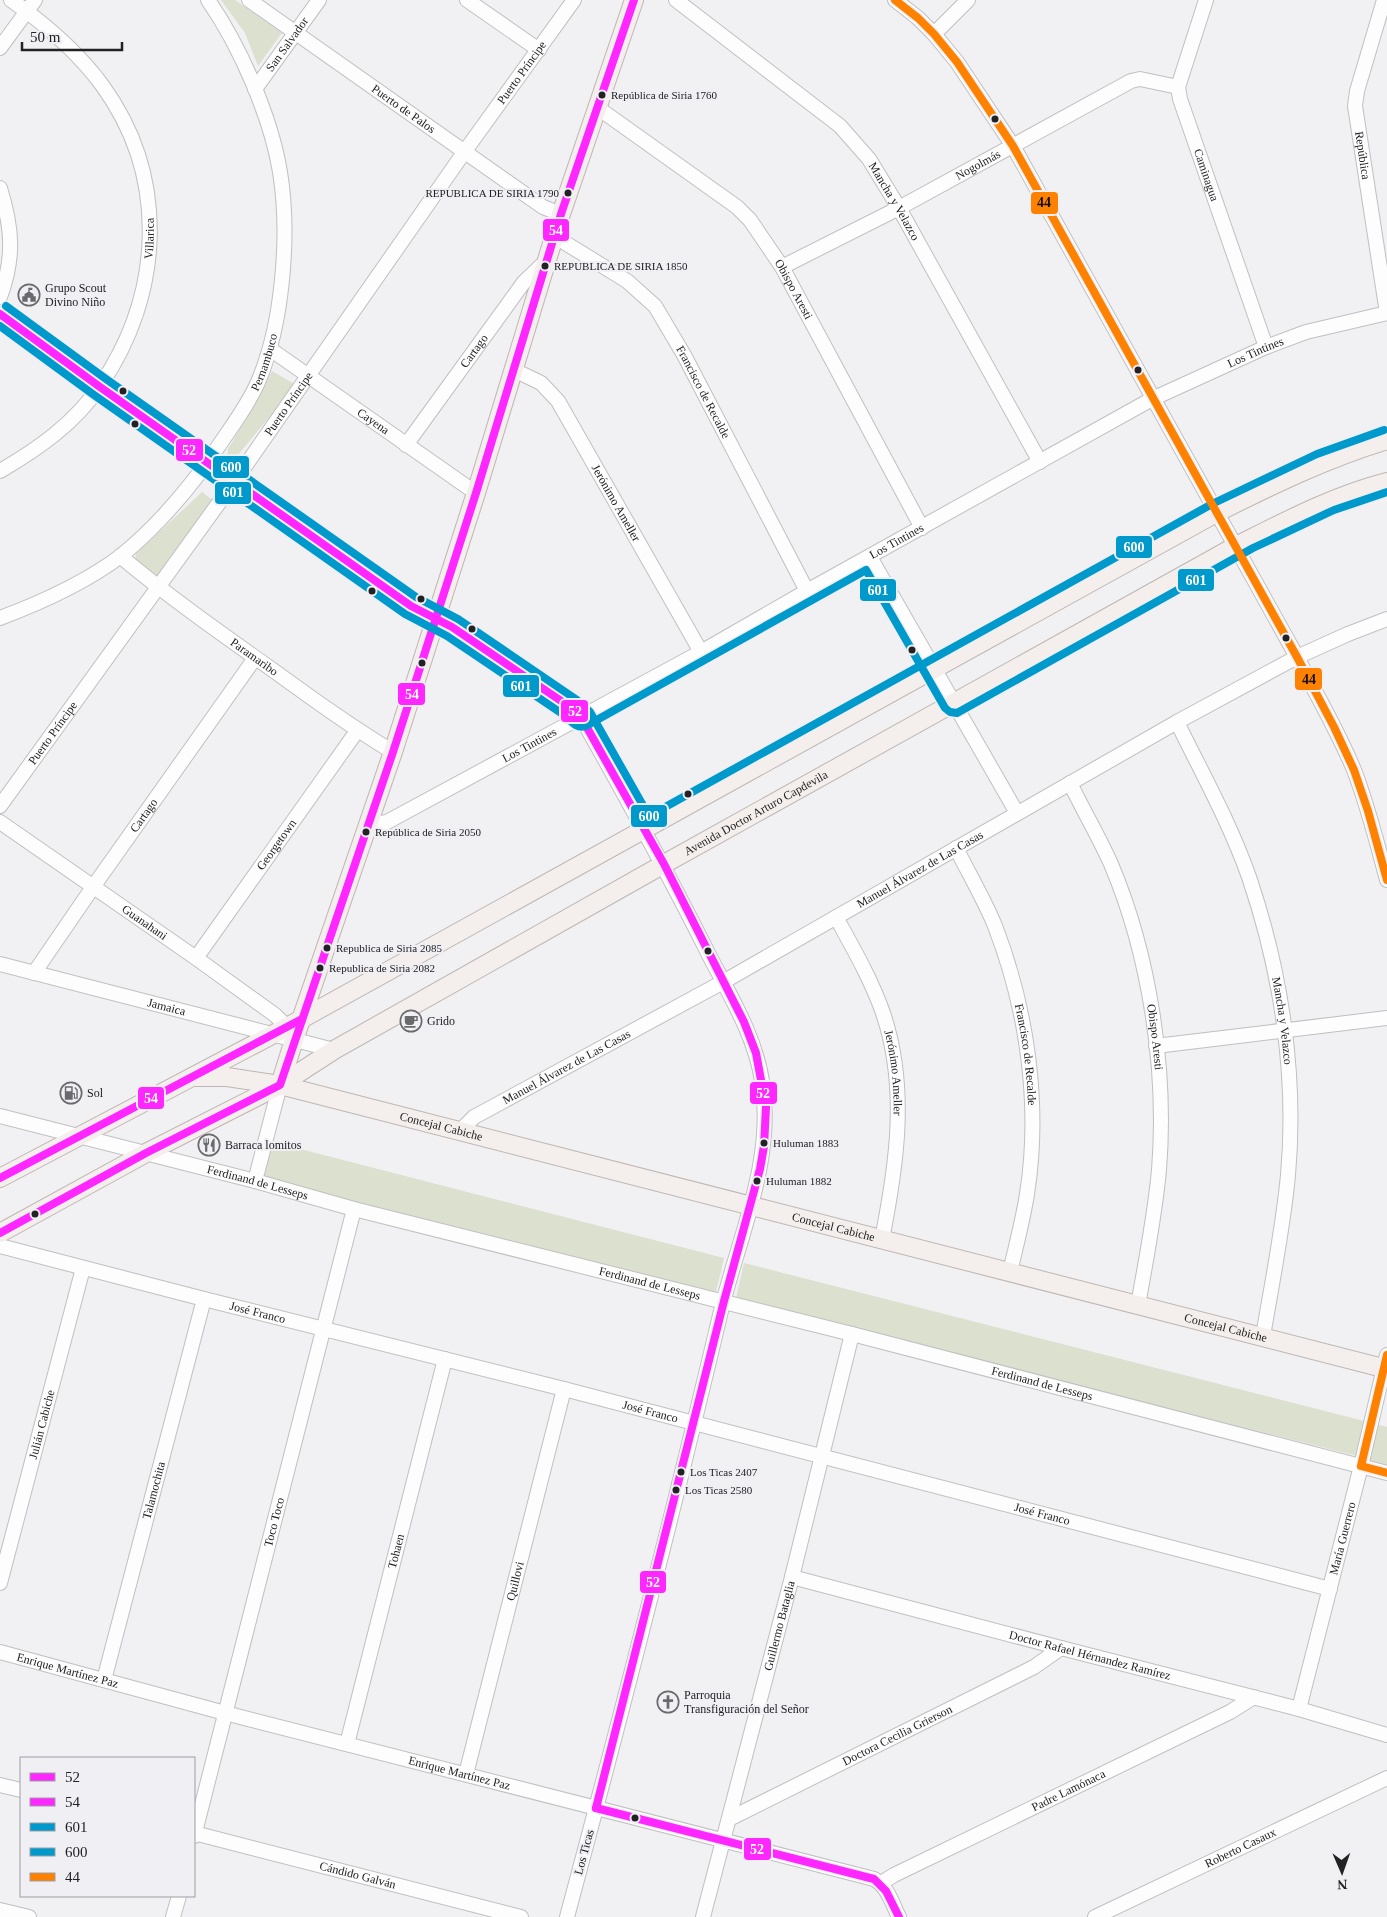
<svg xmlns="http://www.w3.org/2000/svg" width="1387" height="1917" font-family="Georgia,serif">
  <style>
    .green { fill: #dce0ce }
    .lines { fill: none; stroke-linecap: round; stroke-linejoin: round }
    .minor-casing { stroke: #c0bfc1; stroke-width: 16 }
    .major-casing { stroke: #beb6b2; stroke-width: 20 }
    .minor { stroke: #fdfdfd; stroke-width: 14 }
    .major { stroke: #f4efec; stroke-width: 18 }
    .bus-1-casing { stroke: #f0eff4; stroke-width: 11 }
    .bus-2-casing { stroke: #f0eff4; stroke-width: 11 }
    .bus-3-casing { stroke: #f0eff4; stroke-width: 11 }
    .bus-4-casing { stroke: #f0eff4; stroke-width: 11 }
    .bus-5-casing { stroke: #f0eff4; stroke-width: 11 }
    .bus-1 { stroke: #fe27ff; stroke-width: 8 }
    .bus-2 { stroke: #fe27ff; stroke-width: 8 }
    .bus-3 { stroke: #0099cb; stroke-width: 8 }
    .bus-4 { stroke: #0099cb; stroke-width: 8 }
    .bus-5 { stroke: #ff8100; stroke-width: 8 }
    .bus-dot { fill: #222224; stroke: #f0eff4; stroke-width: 2 }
    .labels { text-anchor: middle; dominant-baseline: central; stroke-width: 4; stroke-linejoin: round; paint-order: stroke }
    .bus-label { font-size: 11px; fill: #222224; stroke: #f0eff4; text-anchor: start }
    .street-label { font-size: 12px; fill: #222224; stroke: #f0eff4 }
    .poi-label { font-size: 12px; fill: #222224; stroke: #f0eff4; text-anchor: start }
    .line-badge { stroke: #f0eff4; stroke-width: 2 }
    .badge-label { font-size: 14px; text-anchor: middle; font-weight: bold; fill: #fff }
    .pale-badge-label { font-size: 14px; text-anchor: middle; font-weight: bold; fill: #111 }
  </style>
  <rect width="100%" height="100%" fill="#f1f0f3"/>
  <!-- green -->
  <g class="green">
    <polygon points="221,0 235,0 282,33 258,66 245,33"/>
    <polygon points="272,371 296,385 237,456 227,461 228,449 259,397"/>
    <polygon points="202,492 215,502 159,578 135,560 136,554"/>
    <polygon points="273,1142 724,1258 716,1292 263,1181"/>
    <polygon points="744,1263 1368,1422 1357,1456 743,1300 736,1298"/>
    <polygon points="1378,1425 1387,1427 1387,1467 1369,1462"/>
  </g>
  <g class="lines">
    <!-- minor casing -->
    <g class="minor-casing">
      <g id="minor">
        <path id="s1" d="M249,0l294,207 18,7"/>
        <polyline points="467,0 539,50"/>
        <path id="s2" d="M676,0l164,126 29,33 30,49 141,254"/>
        <path d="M895,0l23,18 16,16 23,28 56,84 284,511c19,37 41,74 57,113 14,36 23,73 33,110"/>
        <path id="s3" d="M1206,0l-28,87 2,12 86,248"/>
        <path id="s4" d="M1384,0l-27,91 -2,15 32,207"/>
        <polyline points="934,34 968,0"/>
        <polyline points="0,48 35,0"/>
        <path id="s5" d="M255,89l64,-89"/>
        <path id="s6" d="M598,108l139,99 13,13 32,47 140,261"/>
        <path d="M0,188c12,39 15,69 0,109"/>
        <path id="s7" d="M554,236l73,45 28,25 29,49 123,236"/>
        <path id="s8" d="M782,267l117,-59 232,-127 9,-2 38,8"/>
        <path d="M0,314l100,73 311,219 41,21 118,80 11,10c44,78 87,156 127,236 21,41 47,82 54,128 13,79 -23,155 -41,230 -48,203 -100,405 -154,606"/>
        <path id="s9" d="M270,349l206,144"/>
        <path id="s10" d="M514,370l27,13 17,18 143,251"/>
        <path id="s11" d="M406,445l118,-163 22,-21"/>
        <path id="s12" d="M0,471c38,-22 75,-48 100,-85 63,-92 69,-209 2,-301 -25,-34 -57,-61 -91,-85"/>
        <path id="s13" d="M120,556c48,40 99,76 150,112 40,29 80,58 123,84"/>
        <polyline points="870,557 1017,813"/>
        <path id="s14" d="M0,618c40,-15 88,-37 122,-63 39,-32 72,-72 100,-114 13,-19 27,-38 36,-59 25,-58 32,-148 22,-210 -9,-55 -40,-126 -72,-172"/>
        <path id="s15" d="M1177,722c25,51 53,101 72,155 32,94 48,198 39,298 -5,54 -16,108 -25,161"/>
        <path id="s16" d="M1070,783c13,27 29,54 41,81 39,92 56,207 48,306 -4,45 -13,90 -21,135"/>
        <path id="s17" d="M0,806l234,-324 231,-331 109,-151"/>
        <path id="s18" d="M0,822l196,136 79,57 12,12"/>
        <path id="s19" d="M367,825l20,-3 314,-170 106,-61 345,-192 114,-52 40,-15 81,-19"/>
        <path id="s20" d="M956,848c13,26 28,51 39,78 32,83 46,179 32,268 -4,26 -11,52 -17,78"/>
        <path id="s21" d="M836,917c17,31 35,62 47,96 25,74 14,151 -1,226"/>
        <path id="s22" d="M196,958l161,-227"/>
        <path id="s23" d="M0,964l334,86"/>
        <path id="s24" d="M34,973l59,-86 162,-229"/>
        <polyline points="1156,1046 1387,1018"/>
        <path id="s25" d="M0,1116l255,65 99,28 498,125 535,139"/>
        <path id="s26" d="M460,1131l14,-14 249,-135 454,-260 120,-65 51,-23 39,-15"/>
        <polyline points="255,1181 280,1085"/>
        <path id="s27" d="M0,1246l204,53 360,90 766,200"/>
        <path id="s28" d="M792,1577l269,71 238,61 88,26"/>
        <path id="s29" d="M0,1583l83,-315"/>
        <path id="s30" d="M0,1652l225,61 649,166c14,8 18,24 25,38"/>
        <path id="s31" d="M104,1680l100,-381"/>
        <path id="s32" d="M1299,1709l62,-243 26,-111"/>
        <path id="s33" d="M347,1744l98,-385"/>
        <path id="s34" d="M466,1774l98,-385"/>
        <polyline points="0,1785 21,1790"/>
        <path id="s35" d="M729,1819l305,-152 27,-19"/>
        <path id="s36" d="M194,1833l327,84"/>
        <path id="s37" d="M194,1836l160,-627"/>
        <path id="s38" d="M881,1883l13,-8 336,-163 24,-15"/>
        <polyline points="0,1910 29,1917"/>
        <polyline points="173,1917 179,1896"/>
        <path id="s39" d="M703,1917l89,-340 60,-243"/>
        <path id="s40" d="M1095,1917l292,-139"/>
      </g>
    </g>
    <!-- major casing -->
    <g class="major-casing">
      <g id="major">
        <path id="s41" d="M196,1077h31l53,8 1107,284"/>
        <polyline points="280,1085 294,1040 393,752 476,493 561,214 634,0"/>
        <path d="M0,1178l287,-151 929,-514c56,-28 111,-55 171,-73"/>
        <path id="s42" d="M0,1233l146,-80 134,-68 54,-35 330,-186 570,-317c50,-25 99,-51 153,-65"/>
      </g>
    </g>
    <!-- minor -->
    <use href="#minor" class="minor"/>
    <!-- major -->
    <use href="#major" class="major"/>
    <!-- bus-1 casing -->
    <g class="bus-1-casing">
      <g id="bus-1">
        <polyline points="0,314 100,387 411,606 452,627 570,707 581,717 664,864 744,1022 756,1053 766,1107 764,1146 760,1169 724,1301 596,1808"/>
        <polyline points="596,1808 874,1879 886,1891 899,1917"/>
      </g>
    </g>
    <!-- bus-2 casing -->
    <g class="bus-2-casing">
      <g id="bus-2">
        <polyline points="0,1178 302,1019"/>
        <polyline points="0,1233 146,1153 280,1085 393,752 476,493 561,214 634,0"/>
      </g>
    </g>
    <!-- bus-3 casing -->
    <g class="bus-3-casing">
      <path id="bus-3" d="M0,326l94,69 311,219 42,22 117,79c7,6 12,14 22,11l280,-156 79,138 5,4 7,1 296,-165 81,-38 53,-18"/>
    </g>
    <!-- bus-4 casing -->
    <g class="bus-4-casing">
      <polyline id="bus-4" points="6,306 106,379 416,597 458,619 577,700 590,712 649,816 1212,504 1317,454 1384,430"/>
    </g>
    <!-- bus-5 casing -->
    <g class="bus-5-casing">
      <g id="bus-5">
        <polyline points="895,0 918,18 934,34 957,62 1013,146 1297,657 1334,727 1354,770 1368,811 1387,880"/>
        <polyline points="1387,1355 1361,1466 1387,1473"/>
      </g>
    </g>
    <!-- bus-1 -->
    <use href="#bus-1" class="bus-1"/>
    <!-- bus-2 -->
    <use href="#bus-2" class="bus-2"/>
    <!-- bus-3 -->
    <use href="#bus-3" class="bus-3"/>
    <!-- bus-4 -->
    <use href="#bus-4" class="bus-4"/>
    <!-- bus-5 -->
    <use href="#bus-5" class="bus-5"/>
  </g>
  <!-- icons -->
  <defs>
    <g id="civic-ring" transform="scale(1.125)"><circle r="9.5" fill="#f0eff4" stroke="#6a6a6c" stroke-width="1.5"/><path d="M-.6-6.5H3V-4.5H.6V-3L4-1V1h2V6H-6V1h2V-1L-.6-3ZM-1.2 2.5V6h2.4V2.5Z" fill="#6a6a6c"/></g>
    <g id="cafe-ring" transform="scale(1.125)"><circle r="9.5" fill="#f0eff4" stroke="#6a6a6c" stroke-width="1.5"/><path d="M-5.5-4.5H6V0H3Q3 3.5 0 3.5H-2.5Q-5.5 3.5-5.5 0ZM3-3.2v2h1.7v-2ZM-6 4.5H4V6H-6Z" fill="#6a6a6c"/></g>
    <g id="fuel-ring" transform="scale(1.125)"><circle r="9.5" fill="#f0eff4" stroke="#6a6a6c" stroke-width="1.5"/><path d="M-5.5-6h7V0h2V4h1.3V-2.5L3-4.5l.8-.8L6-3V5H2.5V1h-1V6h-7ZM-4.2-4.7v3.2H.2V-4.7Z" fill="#6a6a6c"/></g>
    <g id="restaurant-ring" transform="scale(1.125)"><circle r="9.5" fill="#f0eff4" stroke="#6a6a6c" stroke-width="1.5"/><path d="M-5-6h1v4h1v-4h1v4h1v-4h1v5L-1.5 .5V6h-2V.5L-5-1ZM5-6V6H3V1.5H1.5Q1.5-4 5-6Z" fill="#6a6a6c"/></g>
    <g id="church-ring" transform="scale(1.125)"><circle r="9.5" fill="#f0eff4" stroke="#6a6a6c" stroke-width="1.5"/><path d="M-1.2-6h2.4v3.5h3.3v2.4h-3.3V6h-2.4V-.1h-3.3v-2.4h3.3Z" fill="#6a6a6c"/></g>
  </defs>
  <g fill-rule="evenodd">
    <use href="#civic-ring" x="29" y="295"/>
    <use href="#cafe-ring" x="411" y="1021"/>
    <use href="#fuel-ring" x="71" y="1093"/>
    <use href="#restaurant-ring" x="209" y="1145"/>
    <use href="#church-ring" x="668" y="1702"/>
  </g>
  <!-- markers -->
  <g class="bus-dot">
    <circle cx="602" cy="95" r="4.5"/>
    <circle cx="995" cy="119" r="4.5"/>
    <circle cx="568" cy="193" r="4.5"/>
    <circle cx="545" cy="266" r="4.5"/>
    <circle cx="1138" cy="370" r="4.5"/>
    <circle cx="123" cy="391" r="4.5"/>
    <circle cx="135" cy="424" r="4.5"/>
    <circle cx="372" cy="591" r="4.5"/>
    <circle cx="421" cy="599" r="4.5"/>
    <circle cx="472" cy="629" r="4.5"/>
    <circle cx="1286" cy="638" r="4.5"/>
    <circle cx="912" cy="650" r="4.5"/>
    <circle cx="422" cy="663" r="4.5"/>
    <circle cx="688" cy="794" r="4.5"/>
    <circle cx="366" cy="832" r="4.5"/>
    <circle cx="327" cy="948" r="4.5"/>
    <circle cx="708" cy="951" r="4.5"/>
    <circle cx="320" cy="968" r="4.5"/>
    <circle cx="764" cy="1143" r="4.5"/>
    <circle cx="757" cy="1181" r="4.5"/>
    <circle cx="35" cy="1214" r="4.5"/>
    <circle cx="681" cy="1472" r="4.5"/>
    <circle cx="676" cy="1490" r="4.5"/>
    <circle cx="635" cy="1818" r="4.5"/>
  </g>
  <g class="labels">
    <!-- bus labels -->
    <g class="bus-label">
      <text x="611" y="95">República de Siria 1760</text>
      <text x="559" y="193" text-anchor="end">REPUBLICA DE SIRIA 1790</text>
      <text x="554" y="266">REPUBLICA DE SIRIA 1850</text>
      <text x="375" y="832">República de Siria 2050</text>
      <text x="336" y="948">Republica de Siria 2085</text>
      <text x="329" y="968">Republica de Siria 2082</text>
      <text x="773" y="1143">Huluman 1883</text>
      <text x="766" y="1181">Huluman 1882</text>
      <text x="690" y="1472">Los Ticas 2407</text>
      <text x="685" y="1490">Los Ticas 2580</text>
    </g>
    <!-- street labels -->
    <g class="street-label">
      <text stroke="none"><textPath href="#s5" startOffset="55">San Salvador</textPath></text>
      <text stroke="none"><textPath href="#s17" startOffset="900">Puerto Príncipe</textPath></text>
      <text stroke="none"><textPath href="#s1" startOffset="189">Puerto de Palos</textPath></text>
      <text stroke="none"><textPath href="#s4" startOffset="160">República</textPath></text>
      <text stroke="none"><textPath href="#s8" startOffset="221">Nogolmás</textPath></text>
      <text stroke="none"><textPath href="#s3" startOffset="184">Caminagua</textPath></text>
      <text stroke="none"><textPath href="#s2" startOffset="300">Mancha y Velazco</textPath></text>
      <text stroke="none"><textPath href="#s12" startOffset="290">Villarica</textPath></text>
      <text stroke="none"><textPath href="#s6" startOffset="271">Obispo Aresti</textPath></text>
      <text stroke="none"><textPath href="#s11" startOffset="116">Cartago</textPath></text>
      <text stroke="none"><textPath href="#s19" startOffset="1008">Los Tintines</textPath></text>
      <text stroke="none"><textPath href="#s14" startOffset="380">Pernambuco</textPath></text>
      <text stroke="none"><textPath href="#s7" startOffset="222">Francisco de Recalde</textPath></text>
      <text stroke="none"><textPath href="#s17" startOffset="495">Puerto Príncipe</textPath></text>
      <text stroke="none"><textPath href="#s9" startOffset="126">Cayena</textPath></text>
      <text stroke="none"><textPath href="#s10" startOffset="172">Jerónimo Ameller</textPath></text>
      <text stroke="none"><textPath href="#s19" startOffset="602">Los Tintines</textPath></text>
      <text stroke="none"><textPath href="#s13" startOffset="168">Paramaribo</textPath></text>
      <text stroke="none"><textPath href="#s17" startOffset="90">Puerto Príncipe</textPath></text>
      <text stroke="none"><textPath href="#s19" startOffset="182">Los Tintines</textPath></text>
      <text stroke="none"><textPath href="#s42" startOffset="865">Avenida Doctor Arturo Capdevila</textPath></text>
      <text stroke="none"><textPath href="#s24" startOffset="192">Cartago</textPath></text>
      <text stroke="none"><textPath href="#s22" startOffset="139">Georgetown</textPath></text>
      <text stroke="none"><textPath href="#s26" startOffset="530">Manuel Álvarez de Las Casas</textPath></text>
      <text stroke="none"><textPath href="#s18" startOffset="176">Guanahani</textPath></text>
      <text stroke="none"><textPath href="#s23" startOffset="172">Jamaica</textPath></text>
      <text stroke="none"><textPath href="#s15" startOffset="319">Mancha y Velazco</textPath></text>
      <text stroke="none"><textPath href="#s16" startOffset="270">Obispo Aresti</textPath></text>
      <text stroke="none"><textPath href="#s20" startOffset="220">Francisco de Recalde</textPath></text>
      <text stroke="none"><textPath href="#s26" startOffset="125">Manuel Álvarez de Las Casas</textPath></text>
      <text stroke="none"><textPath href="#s21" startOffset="168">Jerónimo Ameller</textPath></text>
      <text stroke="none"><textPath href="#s41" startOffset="251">Concejal Cabiche</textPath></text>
      <text stroke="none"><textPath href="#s25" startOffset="266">Ferdinand de Lesseps</textPath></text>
      <text stroke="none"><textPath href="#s41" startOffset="656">Concejal Cabiche</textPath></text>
      <text stroke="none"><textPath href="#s25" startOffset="671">Ferdinand de Lesseps</textPath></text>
      <text stroke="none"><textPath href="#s27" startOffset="266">José Franco</textPath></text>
      <text stroke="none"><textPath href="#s41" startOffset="1061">Concejal Cabiche</textPath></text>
      <text stroke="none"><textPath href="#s25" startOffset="1076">Ferdinand de Lesseps</textPath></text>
      <text stroke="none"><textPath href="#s27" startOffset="671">José Franco</textPath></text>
      <text stroke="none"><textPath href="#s29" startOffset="164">Julián Cabiche</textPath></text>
      <text stroke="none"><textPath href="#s31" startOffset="196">Talamochita</textPath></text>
      <text stroke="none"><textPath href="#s27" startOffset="1076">José Franco</textPath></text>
      <text stroke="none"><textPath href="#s37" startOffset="324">Toco Toco</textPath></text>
      <text stroke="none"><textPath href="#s32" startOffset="176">María Guerrero</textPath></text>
      <text stroke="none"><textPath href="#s33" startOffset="199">Tohaen</textPath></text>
      <text stroke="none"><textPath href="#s34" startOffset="199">Quillovi</textPath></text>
      <text stroke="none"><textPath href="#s39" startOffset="301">Guillermo Bataglia</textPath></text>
      <text stroke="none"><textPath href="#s28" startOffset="308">Doctor Rafael Hérnandez Ramírez</textPath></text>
      <text stroke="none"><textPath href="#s30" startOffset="70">Enrique Martínez Paz</textPath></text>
      <text stroke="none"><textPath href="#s35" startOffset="188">Doctora Cecilia Grierson</textPath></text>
      <text stroke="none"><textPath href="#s30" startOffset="475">Enrique Martínez Paz</textPath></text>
      <text stroke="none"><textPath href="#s38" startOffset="209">Padre Lamónaca</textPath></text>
      <text stroke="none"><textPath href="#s40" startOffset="161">Roberto Casaux</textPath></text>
      <text transform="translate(584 1852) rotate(-75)">Los Ticas</text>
      <text stroke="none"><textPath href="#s36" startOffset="169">Cándido Galván</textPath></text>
    </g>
    <!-- poi labels -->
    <g class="poi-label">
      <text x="45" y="288">Grupo Scout<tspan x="45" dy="14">Divino Niño</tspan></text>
      <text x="427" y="1021">Grido</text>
      <text x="87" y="1093">Sol</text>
      <text x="225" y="1145">Barraca lomitos</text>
      <text x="684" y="1695">Parroquia<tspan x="684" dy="14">Transfiguración del Señor</tspan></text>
    </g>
  </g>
  <g class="line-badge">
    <rect x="1030" y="191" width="29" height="24" rx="5" fill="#ff8100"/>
    <rect x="542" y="218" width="28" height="24" rx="5" fill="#fe27ff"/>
    <rect x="175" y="438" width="29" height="24" rx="5" fill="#fe27ff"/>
    <rect x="212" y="455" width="38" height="24" rx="5" fill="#0099cb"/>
    <rect x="214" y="481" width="38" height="24" rx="5" fill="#0099cb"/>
    <rect x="1115" y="535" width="38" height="24" rx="5" fill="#0099cb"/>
    <rect x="1177" y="568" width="38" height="24" rx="5" fill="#0099cb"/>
    <rect x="859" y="578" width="38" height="24" rx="5" fill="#0099cb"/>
    <rect x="1294" y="667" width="29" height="24" rx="5" fill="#ff8100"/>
    <rect x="502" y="674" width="38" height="24" rx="5" fill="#0099cb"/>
    <rect x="397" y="682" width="29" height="24" rx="5" fill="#fe27ff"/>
    <rect x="560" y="699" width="29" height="24" rx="5" fill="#fe27ff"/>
    <rect x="630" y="804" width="38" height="24" rx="5" fill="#0099cb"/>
    <rect x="749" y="1081" width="29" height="24" rx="5" fill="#fe27ff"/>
    <rect x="137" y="1086" width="28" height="24" rx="5" fill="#fe27ff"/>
    <rect x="639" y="1570" width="28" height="24" rx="5" fill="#fe27ff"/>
    <rect x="743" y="1837" width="29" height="24" rx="5" fill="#fe27ff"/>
  </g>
  <g class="badge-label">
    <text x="556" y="235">54</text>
    <text x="189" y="455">52</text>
    <text x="231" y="472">600</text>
    <text x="233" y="497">601</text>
    <text x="1134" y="552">600</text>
    <text x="1196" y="585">601</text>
    <text x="878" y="595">601</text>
    <text x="521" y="691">601</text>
    <text x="412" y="699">54</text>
    <text x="575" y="716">52</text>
    <text x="649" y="821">600</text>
    <text x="763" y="1098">52</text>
    <text x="151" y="1103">54</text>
    <text x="653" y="1587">52</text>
    <text x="757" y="1854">52</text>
  </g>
  <g class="pale-badge-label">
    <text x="1044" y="207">44</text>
    <text x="1309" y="684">44</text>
  </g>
  <!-- legend -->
  <rect x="20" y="1757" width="175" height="140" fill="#f0eff4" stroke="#9e9da1"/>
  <rect x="30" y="1773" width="25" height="8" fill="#fe27ff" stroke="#9e9da1"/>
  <text x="65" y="1782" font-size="15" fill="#222224">52</text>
  <rect x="30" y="1798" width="25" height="8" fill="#fe27ff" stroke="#9e9da1"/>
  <text x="65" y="1807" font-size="15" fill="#222224">54</text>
  <rect x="30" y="1823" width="25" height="8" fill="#0099cb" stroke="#9e9da1"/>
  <text x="65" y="1832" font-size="15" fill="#222224">601</text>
  <rect x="30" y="1848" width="25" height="8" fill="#0099cb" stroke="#9e9da1"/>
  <text x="65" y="1857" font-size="15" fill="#222224">600</text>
  <rect x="30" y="1873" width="25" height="8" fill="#ff8100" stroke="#9e9da1"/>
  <text x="65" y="1882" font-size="15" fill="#222224">44</text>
  <!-- north arrow -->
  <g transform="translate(1342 1872) rotate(178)" stroke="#f0eff4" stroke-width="4" paint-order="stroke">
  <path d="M0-4L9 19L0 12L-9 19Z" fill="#222224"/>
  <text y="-8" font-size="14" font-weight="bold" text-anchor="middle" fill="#222224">N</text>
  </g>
  <!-- scale -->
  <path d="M22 42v8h100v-8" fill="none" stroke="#222224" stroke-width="2.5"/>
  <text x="30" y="42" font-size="15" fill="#222224" stroke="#f0eff4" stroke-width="4" paint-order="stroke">50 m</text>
</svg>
